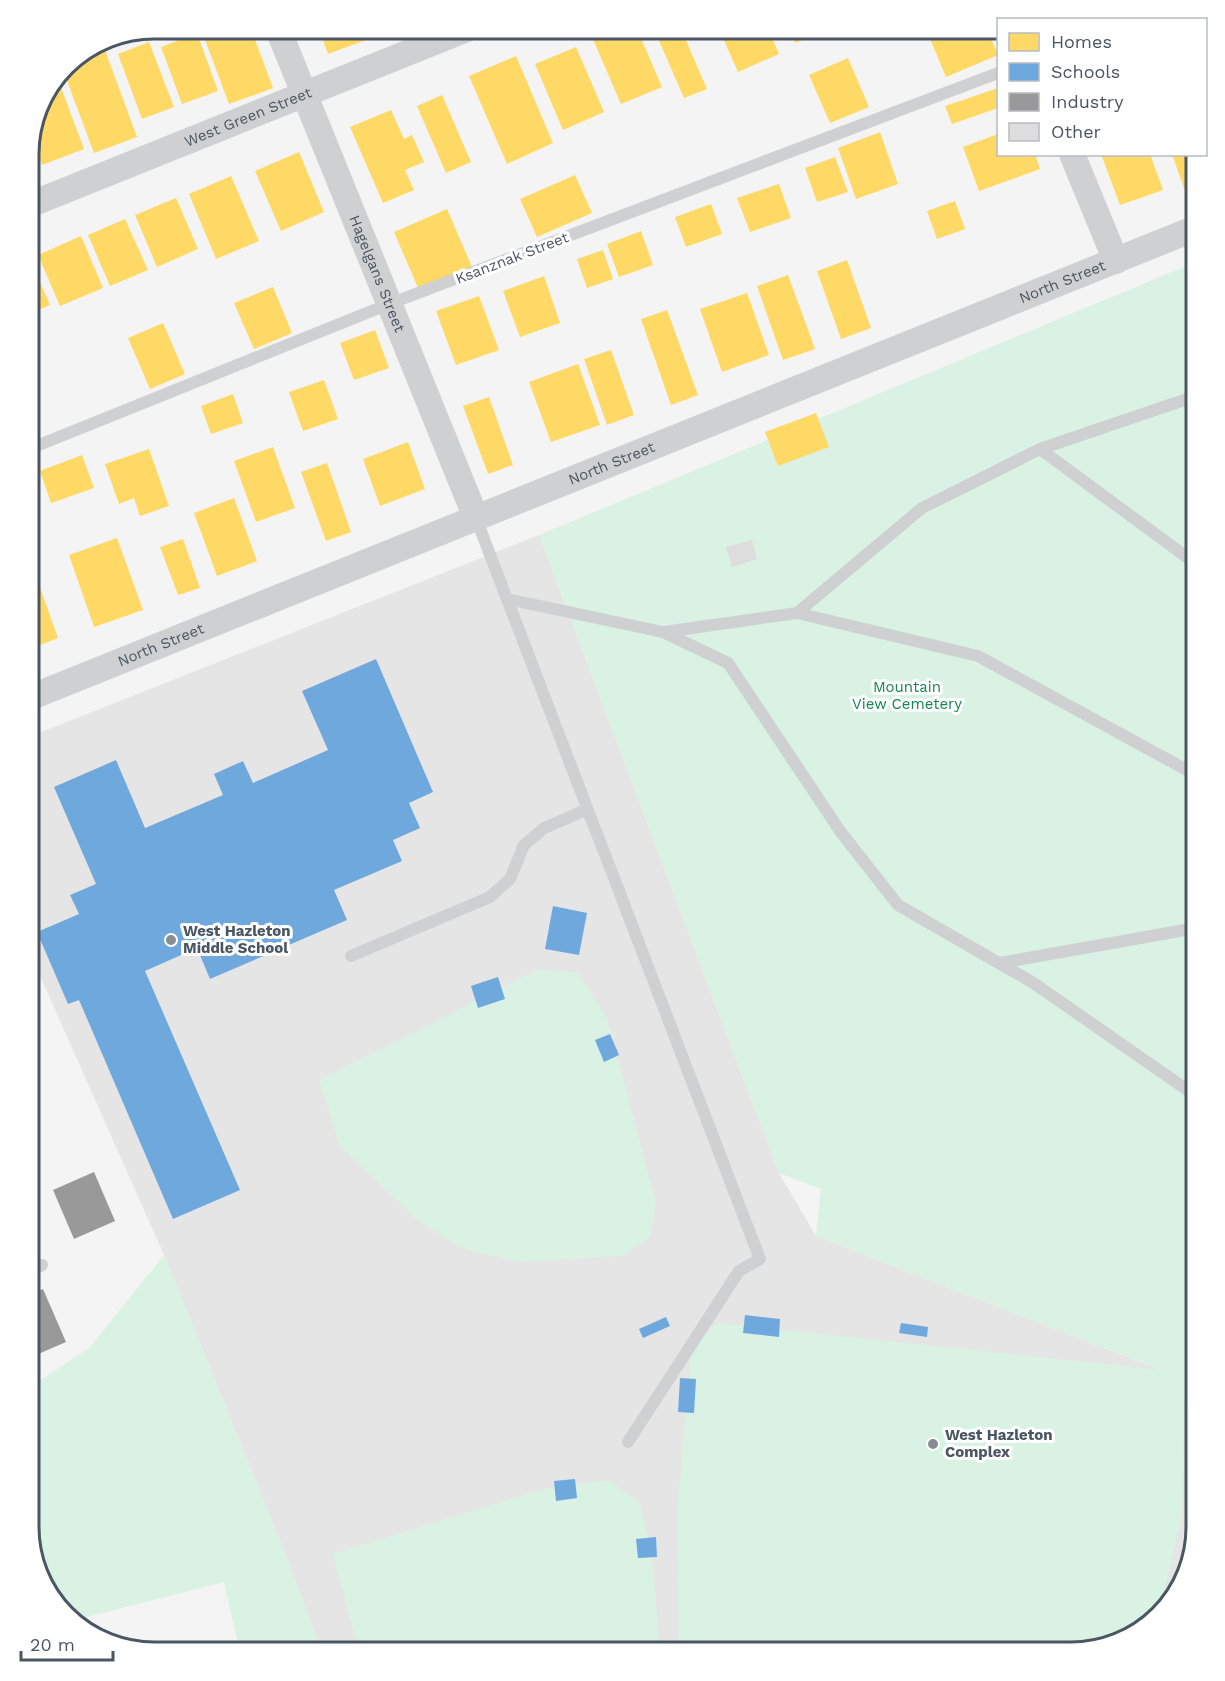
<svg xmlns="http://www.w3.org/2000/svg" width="1225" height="1681" font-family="'Work Sans',sans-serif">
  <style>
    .education { fill: #e6e5e6 }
    .green { fill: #d9f2e3 }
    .homes { fill: #ffd966 }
    .schools { fill: #6fa8dc }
    .industry { fill: #999 }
    .building { fill: #ddddde }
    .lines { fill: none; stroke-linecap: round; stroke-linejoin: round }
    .service { stroke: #ced0d2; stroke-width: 12 }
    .minor { stroke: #ced0d2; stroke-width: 26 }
    .poi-dot { fill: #868d94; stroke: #fff; stroke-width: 2 }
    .labels { text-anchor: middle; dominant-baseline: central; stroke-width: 6; stroke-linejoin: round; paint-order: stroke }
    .street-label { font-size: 15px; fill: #4a5661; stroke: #fff }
    .park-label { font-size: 15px; fill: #17864f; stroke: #fff }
    .poi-label { font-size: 15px; font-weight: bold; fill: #4a5661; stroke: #fff; text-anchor: start }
    .rim { fill: none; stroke: #4a5661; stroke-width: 3 }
  </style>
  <rect width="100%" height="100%" fill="#f4f4f4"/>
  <!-- education -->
  <polygon class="education" points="539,535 779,1173 816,1236 1163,1371 1196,1395 1196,1528 1180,1590 1134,1636 1072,1652 322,1652 278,1536 164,1255 29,951 29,737"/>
  <!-- green -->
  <g class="green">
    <polygon points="1196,262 1196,1395 1185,1387 1182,1516 1160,1609 1134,1636 1072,1652 679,1652 677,1515 691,1348 718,1323 1161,1370 816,1236 821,1189 779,1173 539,535"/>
    <polygon points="538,969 578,973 607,1018 656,1203 650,1237 622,1256 520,1262 460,1248 414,1217 340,1146 319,1080"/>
    <polygon points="164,1255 278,1536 322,1652 240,1652 224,1582 75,1620 45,1590 29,1527 29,1388 89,1348"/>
    <polygon points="607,1480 640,1503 652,1557 660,1652 366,1652 354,1634 333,1554 547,1488"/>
  </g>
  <!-- homes -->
  <g class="homes">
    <polygon points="201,29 251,29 273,88 229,104"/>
    <polygon points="319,29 371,29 374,37 328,54"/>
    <polygon points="611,29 637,29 662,87 621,104 592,37"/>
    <polygon points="654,29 681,29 707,89 684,98"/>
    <polygon points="719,29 768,29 779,54 738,72"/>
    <polygon points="789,29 829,29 795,43"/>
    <polygon points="926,29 987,29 998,55 946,77"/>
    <polygon points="197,33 218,91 182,104 161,47"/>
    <polygon points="102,42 137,137 94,153 63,70 71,60"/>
    <polygon points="149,42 174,107 142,119 118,54"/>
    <polygon points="576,47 604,112 563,130 535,64"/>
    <polygon points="516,56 553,143 507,164 469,76"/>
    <polygon points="848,58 869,107 830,123 809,75"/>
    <polygon points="57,77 84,149 42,165 31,136 42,98"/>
    <polygon points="998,88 998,108 952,124 945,106"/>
    <polygon points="442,95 471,162 446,173 417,106"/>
    <polygon points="391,110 404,139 412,135 424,162 405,170 414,190 383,203 350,127"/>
    <polygon points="880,132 898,184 856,199 838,148"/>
    <polygon points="998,134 998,154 1035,154 1040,169 979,191 963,147"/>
    <polygon points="299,152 324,212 281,231 255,171"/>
    <polygon points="1101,154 1150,154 1163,190 1120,205"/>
    <polygon points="1172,154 1196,154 1196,190 1186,194"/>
    <polygon points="835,157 848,192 817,202 805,168"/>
    <polygon points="575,175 592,213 537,237 520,199"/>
    <polygon points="231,176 259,241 216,259 189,194"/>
    <polygon points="779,184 791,218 750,232 737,198"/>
    <polygon points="176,198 198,249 157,267 135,215"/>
    <polygon points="955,201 965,229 937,239 927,211"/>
    <polygon points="711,204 722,234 686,247 675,217"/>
    <polygon points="447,209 472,267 419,290 394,232"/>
    <polygon points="125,219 148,270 110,286 88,235"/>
    <polygon points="641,231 653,265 619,277 607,244"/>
    <polygon points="81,236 103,288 60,306 38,255"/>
    <polygon points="603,250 613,279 587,288 577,259"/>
    <polygon points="29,256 50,305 29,314"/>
    <polygon points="847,260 871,328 841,339 817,271"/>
    <polygon points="788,275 815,349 783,360 757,286"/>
    <polygon points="544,276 560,323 520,337 503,291"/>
    <polygon points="273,287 292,333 254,349 234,303"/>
    <polygon points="747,293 769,355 722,372 700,309"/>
    <polygon points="479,296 499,350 456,365 436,311"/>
    <polygon points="667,310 698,395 671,405 641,319"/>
    <polygon points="163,323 185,374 150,389 128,338"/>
    <polygon points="375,330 389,368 354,380 340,343"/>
    <polygon points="611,350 634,415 607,425 584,359"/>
    <polygon points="578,364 600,425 551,442 529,382"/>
    <polygon points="324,380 338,419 303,431 289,392"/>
    <polygon points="233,394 243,423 211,434 201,406"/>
    <polygon points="489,397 513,465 488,474 463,406"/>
    <polygon points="816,413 829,447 778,466 765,432"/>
    <polygon points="408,442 425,489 380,506 363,459"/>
    <polygon points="273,447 295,508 256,522 234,461"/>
    <polygon points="149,449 169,506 140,516 134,498 119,504 105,464"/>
    <polygon points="82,455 94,488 51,503 40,471"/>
    <polygon points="327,463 351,532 326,541 301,472"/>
    <polygon points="29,486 39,515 29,519"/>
    <polygon points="234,498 257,561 217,576 194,513"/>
    <polygon points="117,538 143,610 94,627 69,555"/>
    <polygon points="183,539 200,588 178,595 160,547"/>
    <polygon points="29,557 58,638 32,648 29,639"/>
  </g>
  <!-- schools -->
  <g class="schools">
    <polygon points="376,659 433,792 409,803 420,828 393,840 402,861 334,890 347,920 210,979 197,948 145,971 240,1190 173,1219 79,1000 68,1004 37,932 79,914 70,895 96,884 54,787 116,760 145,828 223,795 214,774 243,761 253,783 328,750 302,691"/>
    <polygon points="553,906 587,913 579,955 545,949"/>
    <polygon points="498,977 505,999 478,1008 471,986"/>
    <polygon points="610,1034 619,1055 604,1062 595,1040"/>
    <polygon points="745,1315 780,1319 779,1337 743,1333"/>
    <polygon points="666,1317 670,1326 643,1338 639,1329"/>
    <polygon points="901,1323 928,1327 927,1337 899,1333"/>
    <polygon points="680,1378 696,1379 694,1413 678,1412"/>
    <polygon points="575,1479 577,1498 556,1501 554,1481"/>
    <polygon points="656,1537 657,1557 638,1558 636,1539"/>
  </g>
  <!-- industry -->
  <g class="industry">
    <polygon points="94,1172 115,1221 74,1239 53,1190"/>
    <polygon points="43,1289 66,1342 29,1358 29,1295"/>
  </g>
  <!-- building -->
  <polygon class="building" points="752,540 757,559 732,567 726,547"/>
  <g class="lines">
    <!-- service -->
    <g class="service">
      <polyline points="29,449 389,304 998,73"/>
      <polyline points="1040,449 1196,564"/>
      <polyline points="476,518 760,1259 739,1271 628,1442"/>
      <polyline points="507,599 663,632 728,663 840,831 898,905 1032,982 1196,1096"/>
      <polyline points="797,613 922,508 1040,449 1196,396"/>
      <polyline points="664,632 797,613 978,656 1196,775"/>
      <polyline points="351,956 490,897 510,879 524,845 544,828 586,810"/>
      <polyline points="1000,963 1196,928"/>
      <polyline points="29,1271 42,1265"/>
    </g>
    <!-- minor -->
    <g class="minor">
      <path id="s1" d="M278,29l198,489"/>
      <polyline points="1072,154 1116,261"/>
      <path id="s2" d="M29,205l438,-176"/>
      <path id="s3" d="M29,698l1167,-470"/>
    </g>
  </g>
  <!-- markers -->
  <g class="poi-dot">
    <circle cx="171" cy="940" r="6"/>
    <circle cx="933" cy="1444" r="6"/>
  </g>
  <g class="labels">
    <!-- street labels -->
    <g class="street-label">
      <text stroke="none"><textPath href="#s2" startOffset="236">West Green Street</textPath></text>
      <text transform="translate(512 258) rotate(-21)">Ksanznak Street</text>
      <text stroke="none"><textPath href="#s1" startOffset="264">Hagelgans Street</textPath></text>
      <text stroke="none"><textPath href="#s3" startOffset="1114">North Street</textPath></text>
      <text stroke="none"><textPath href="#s3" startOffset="628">North Street</textPath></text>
      <text stroke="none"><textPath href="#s3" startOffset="142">North Street</textPath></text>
    </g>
    <!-- park labels -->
    <g class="park-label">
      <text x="907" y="687">Mountain<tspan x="907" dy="17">View Cemetery</tspan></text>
    </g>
    <!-- poi labels -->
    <g class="poi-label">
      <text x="183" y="931">West Hazleton<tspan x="183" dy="17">Middle School</tspan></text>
      <text x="945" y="1435">West Hazleton<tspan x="945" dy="17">Complex</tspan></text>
    </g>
  </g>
  <!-- crop -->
  <path d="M0 0H1225V1681H0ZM154 39H1071A115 115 0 0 1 1186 154V1527A115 115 0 0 1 1071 1642H154A115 115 0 0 1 39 1527V154A115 115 0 0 1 154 39Z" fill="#fff" fill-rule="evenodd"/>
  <path class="rim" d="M154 39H1071A115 115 0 0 1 1186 154V1527A115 115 0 0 1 1071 1642H154A115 115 0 0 1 39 1527V154A115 115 0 0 1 154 39Z"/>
  <!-- legend -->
  <rect x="997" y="18" width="210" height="138" fill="#ffffff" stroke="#b7bbc0" stroke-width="1.5"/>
  <rect x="1009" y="33" width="30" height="18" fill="#ffd966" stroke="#b7bbc0" stroke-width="1.5"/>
  <text x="1051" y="48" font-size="18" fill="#4a5661">Homes</text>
  <rect x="1009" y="63" width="30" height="18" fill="#6fa8dc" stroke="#b7bbc0" stroke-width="1.5"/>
  <text x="1051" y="78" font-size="18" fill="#4a5661">Schools</text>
  <rect x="1009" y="93" width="30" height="18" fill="#999999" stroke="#b7bbc0" stroke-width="1.5"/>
  <text x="1051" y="108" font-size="18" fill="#4a5661">Industry</text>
  <rect x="1009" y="123" width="30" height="18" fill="#ddddde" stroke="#b7bbc0" stroke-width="1.5"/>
  <text x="1051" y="138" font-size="18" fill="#4a5661">Other</text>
  <!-- scale -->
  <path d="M21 1651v9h92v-9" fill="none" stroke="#4a5661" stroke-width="3"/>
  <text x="30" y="1651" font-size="18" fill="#4a5661" stroke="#ffffff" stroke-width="4.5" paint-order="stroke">20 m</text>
</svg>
